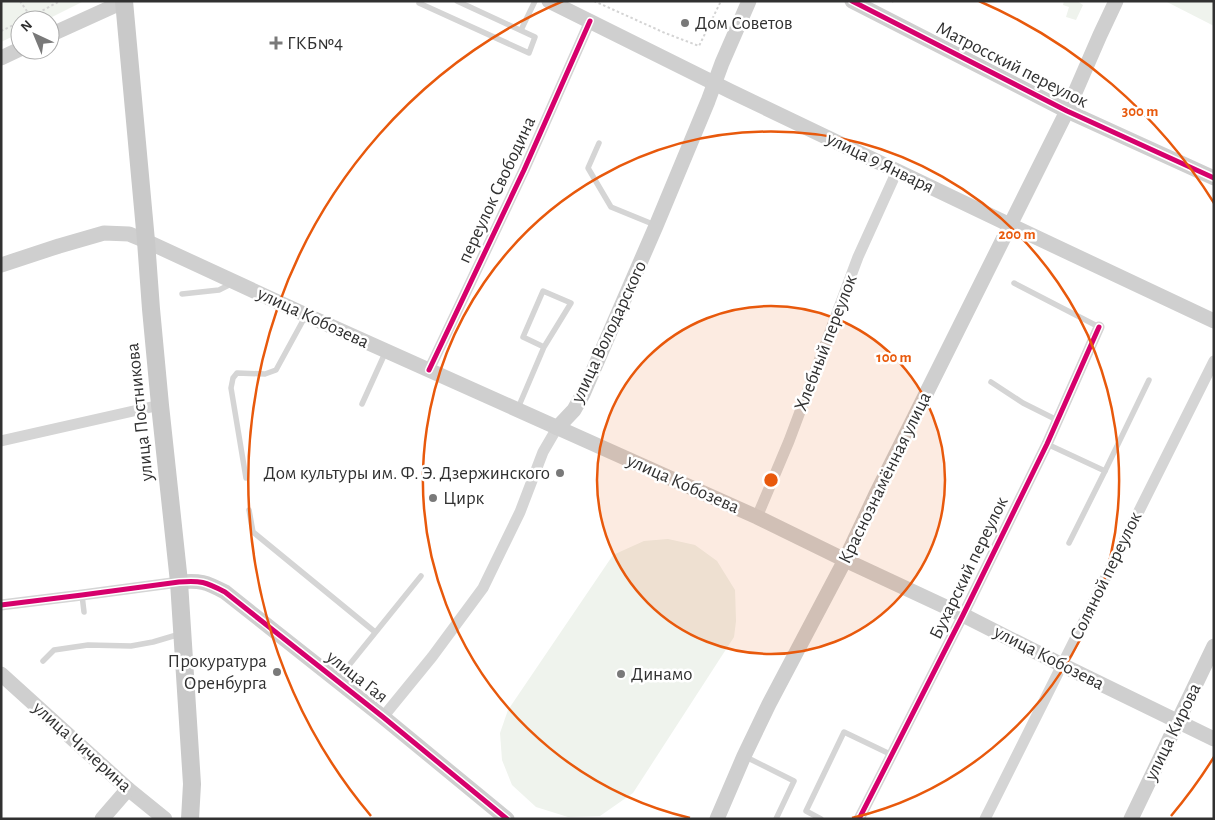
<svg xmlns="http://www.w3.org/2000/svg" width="1215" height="820" font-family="'Alegreya Sans',sans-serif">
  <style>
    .green { fill: #eff3ed }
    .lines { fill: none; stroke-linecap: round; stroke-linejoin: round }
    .path { stroke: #d4d4d4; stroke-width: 2; stroke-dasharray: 2.5 2.5; stroke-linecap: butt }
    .lane { stroke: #d5d5d5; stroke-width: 5.5 }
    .street { stroke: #d5d5d5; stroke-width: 11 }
    .secondary { stroke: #cfcfcf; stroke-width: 15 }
    .primary { stroke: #c9c9c9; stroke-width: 18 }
    .cycleway-casing { stroke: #fff; stroke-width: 8 }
    .cycleway { stroke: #d6006c; stroke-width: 5 }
    .ring { fill: none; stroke: #e8590c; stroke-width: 2.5 }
    .poi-dot { fill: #797979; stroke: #fff; stroke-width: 2 }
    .labels { text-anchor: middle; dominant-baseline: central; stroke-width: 5; stroke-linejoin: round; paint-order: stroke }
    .poi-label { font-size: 19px; fill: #313131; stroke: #fff; text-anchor: start }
    .street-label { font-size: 19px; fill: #313131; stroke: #fff }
    .centre { fill: #e8590c; stroke: #fff; stroke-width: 2.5 }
    .ring-label { font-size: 15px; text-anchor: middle; font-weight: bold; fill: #e8590c; stroke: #fff; stroke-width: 5; stroke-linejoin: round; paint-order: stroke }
  </style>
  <rect width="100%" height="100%" fill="#fff"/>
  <!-- green -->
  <g class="green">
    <polygon points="1,1 84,1 46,20 20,20 20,33 1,42"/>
    <polygon points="1064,1 1077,1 1083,5 1076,20 1066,17 1069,7 1063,5"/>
    <polygon points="1165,1 1214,1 1214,26"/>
    <polygon points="668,539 695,545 717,561 735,590 736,621 734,637 633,793 600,816 568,817 536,807 512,785 502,760 500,733 508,710 613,555 644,541"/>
  </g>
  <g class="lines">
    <!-- path -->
    <g class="path">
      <polyline points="20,1 33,20"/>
      <polyline points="594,1 665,33 699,46 721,1"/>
      <polyline points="892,2 893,1"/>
      <polyline points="25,20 60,1"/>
      <polyline points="1,31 20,22"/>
    </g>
    <!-- lane -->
    <g class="lane">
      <polyline points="420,1 419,3 529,53 535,37 457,1"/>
      <polyline points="521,30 535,1"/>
      <polyline points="599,143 588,168 611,207 655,225"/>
      <polyline points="1014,283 1099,327"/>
      <polyline points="182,294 219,290 233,283"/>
      <polyline points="991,382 1023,403 1057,420"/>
      <polyline points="362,404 386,351"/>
      <polyline points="518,408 544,347 523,337 543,291 571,303 544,347"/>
      <polyline points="1047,444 1105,471 1149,380"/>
      <polyline points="246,478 231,388 233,378 237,373 265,374 276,370 306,315"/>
      <polyline points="249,510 253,532 375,632"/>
      <polyline points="1069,543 1105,471"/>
      <polyline points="82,595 84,612"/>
      <polyline points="43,661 54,650 88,645 131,646 153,642 180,634"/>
      <polyline points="337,680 421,576"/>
      <polyline points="746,757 794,781 776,819"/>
      <polyline points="821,819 806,811 844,732 892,755"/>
    </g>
    <!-- street -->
    <g class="street">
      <polyline points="429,370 524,170 590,21"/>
      <polyline points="1,441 160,405"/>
      <polyline points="757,517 789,441 858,257 897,171"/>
      <polyline points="1,605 82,595 179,582"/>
      <polyline points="383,717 432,657 483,588 520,512 543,452 557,428"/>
      <polyline points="859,819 963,615 1047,444 1099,327"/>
      <polyline points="985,819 1214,361"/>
    </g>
    <!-- secondary -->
    <g class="secondary">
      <polyline points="549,1 730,91 1010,225 1214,321"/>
      <polyline points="852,1 1067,111 1214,178"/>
      <polyline points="50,35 125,1"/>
      <polyline points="1,58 20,49"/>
      <polyline points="1,265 59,246 104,233 129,234 146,241 306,315 757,517 845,560 963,615 1062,665 1214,739"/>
      <polyline points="557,428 574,410 583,394 656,226 708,101 722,63 749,1"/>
      <path d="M179,582c21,-2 27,0 46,10l158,125 124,102"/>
      <polyline points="1,674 128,789 165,819"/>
      <polyline points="102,819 128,789"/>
      <polyline points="717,819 744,756 769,704 845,560 877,492 1067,111 1100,35 1116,1"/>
      <polyline points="1131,819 1214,646"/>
    </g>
    <!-- primary -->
    <polyline class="primary" points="124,1 146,241 151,309 160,405 179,582 192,784 190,819"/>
    <!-- cycleway casing -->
    <g class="cycleway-casing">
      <g id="cycleway">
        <polyline points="852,1 1067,111 1214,178"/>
        <polyline points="429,370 524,170 590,21"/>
        <path d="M1,605l81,-10 97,-13c21,-2 27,0 46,10l158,125 124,102"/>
        <polyline points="859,819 963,615 1047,444 1099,327"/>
      </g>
    </g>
    <!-- cycleway -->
    <use href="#cycleway" class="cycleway"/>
  </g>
  <!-- distance rings -->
  <circle cx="771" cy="480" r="174" fill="#e8590c" fill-opacity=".12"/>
  <g class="ring">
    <circle cx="771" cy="480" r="174"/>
    <path d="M690 818A348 348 0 1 1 852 818"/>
    <path d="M1214 757A522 522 0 0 1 1171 816M371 816A522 522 0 0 1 563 1M979 1A522 522 0 0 1 1214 203"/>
  </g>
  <!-- markers -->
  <g class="poi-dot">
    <circle cx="685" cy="23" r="5"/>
    <path d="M273.5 35.5h5v5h5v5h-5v5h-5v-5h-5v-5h5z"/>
    <circle cx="560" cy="473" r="5"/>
    <circle cx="433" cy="498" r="5"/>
    <circle cx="277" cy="672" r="5"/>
    <circle cx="621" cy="674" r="5"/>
  </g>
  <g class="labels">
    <!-- poi labels -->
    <g class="poi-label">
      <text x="695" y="23">Дом Советов</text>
      <text x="287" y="43">ГКБ№4</text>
      <text x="550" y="473" text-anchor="end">Дом культуры им. Ф. Э. Дзержинского</text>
      <text x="443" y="498">Цирк</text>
      <text x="267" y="661" text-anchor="end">Прокуратура<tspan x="267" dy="22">Оренбурга</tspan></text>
      <text x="631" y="674">Динамо</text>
    </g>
    <!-- street labels -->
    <g class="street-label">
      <text transform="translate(1012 65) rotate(27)">Матросский переулок</text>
      <text transform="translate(880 163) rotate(26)">улица 9 Января</text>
      <text transform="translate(497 190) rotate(-65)">переулок Свободина</text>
      <text transform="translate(313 318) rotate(25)">улица Кобозева</text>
      <text transform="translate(609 332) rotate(-65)">улица Володарского</text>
      <text transform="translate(826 343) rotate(-69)">Хлебный переулок</text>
      <text transform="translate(140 412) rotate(-96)">улица Постникова</text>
      <text transform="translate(885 478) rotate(-64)">Краснознамённая улица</text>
      <text transform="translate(683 484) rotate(24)">улица Кобозева</text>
      <text transform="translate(969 568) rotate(-64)">Бухарский переулок</text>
      <text transform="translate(1106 576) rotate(-64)">Соляной переулок</text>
      <text transform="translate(1049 658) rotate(27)">улица Кобозева</text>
      <text transform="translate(357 677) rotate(38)">улица Гая</text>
      <text transform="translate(1173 732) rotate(-64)">улица Кирова</text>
      <text transform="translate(82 747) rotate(42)">улица Чичерина</text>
    </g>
  </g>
  <circle cx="771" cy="480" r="8" class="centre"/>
  <g class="ring-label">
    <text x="1140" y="116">300 m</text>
    <text x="1017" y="239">200 m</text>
    <text x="894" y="362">100 m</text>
  </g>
  <!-- border -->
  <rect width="1215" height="820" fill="none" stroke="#313131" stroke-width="5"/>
  <!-- north arrow -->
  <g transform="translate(35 35) rotate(316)"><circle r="24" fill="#ffffff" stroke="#adadad"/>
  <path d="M0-4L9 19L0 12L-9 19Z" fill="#797979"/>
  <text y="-8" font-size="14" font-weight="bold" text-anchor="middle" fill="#313131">N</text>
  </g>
</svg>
